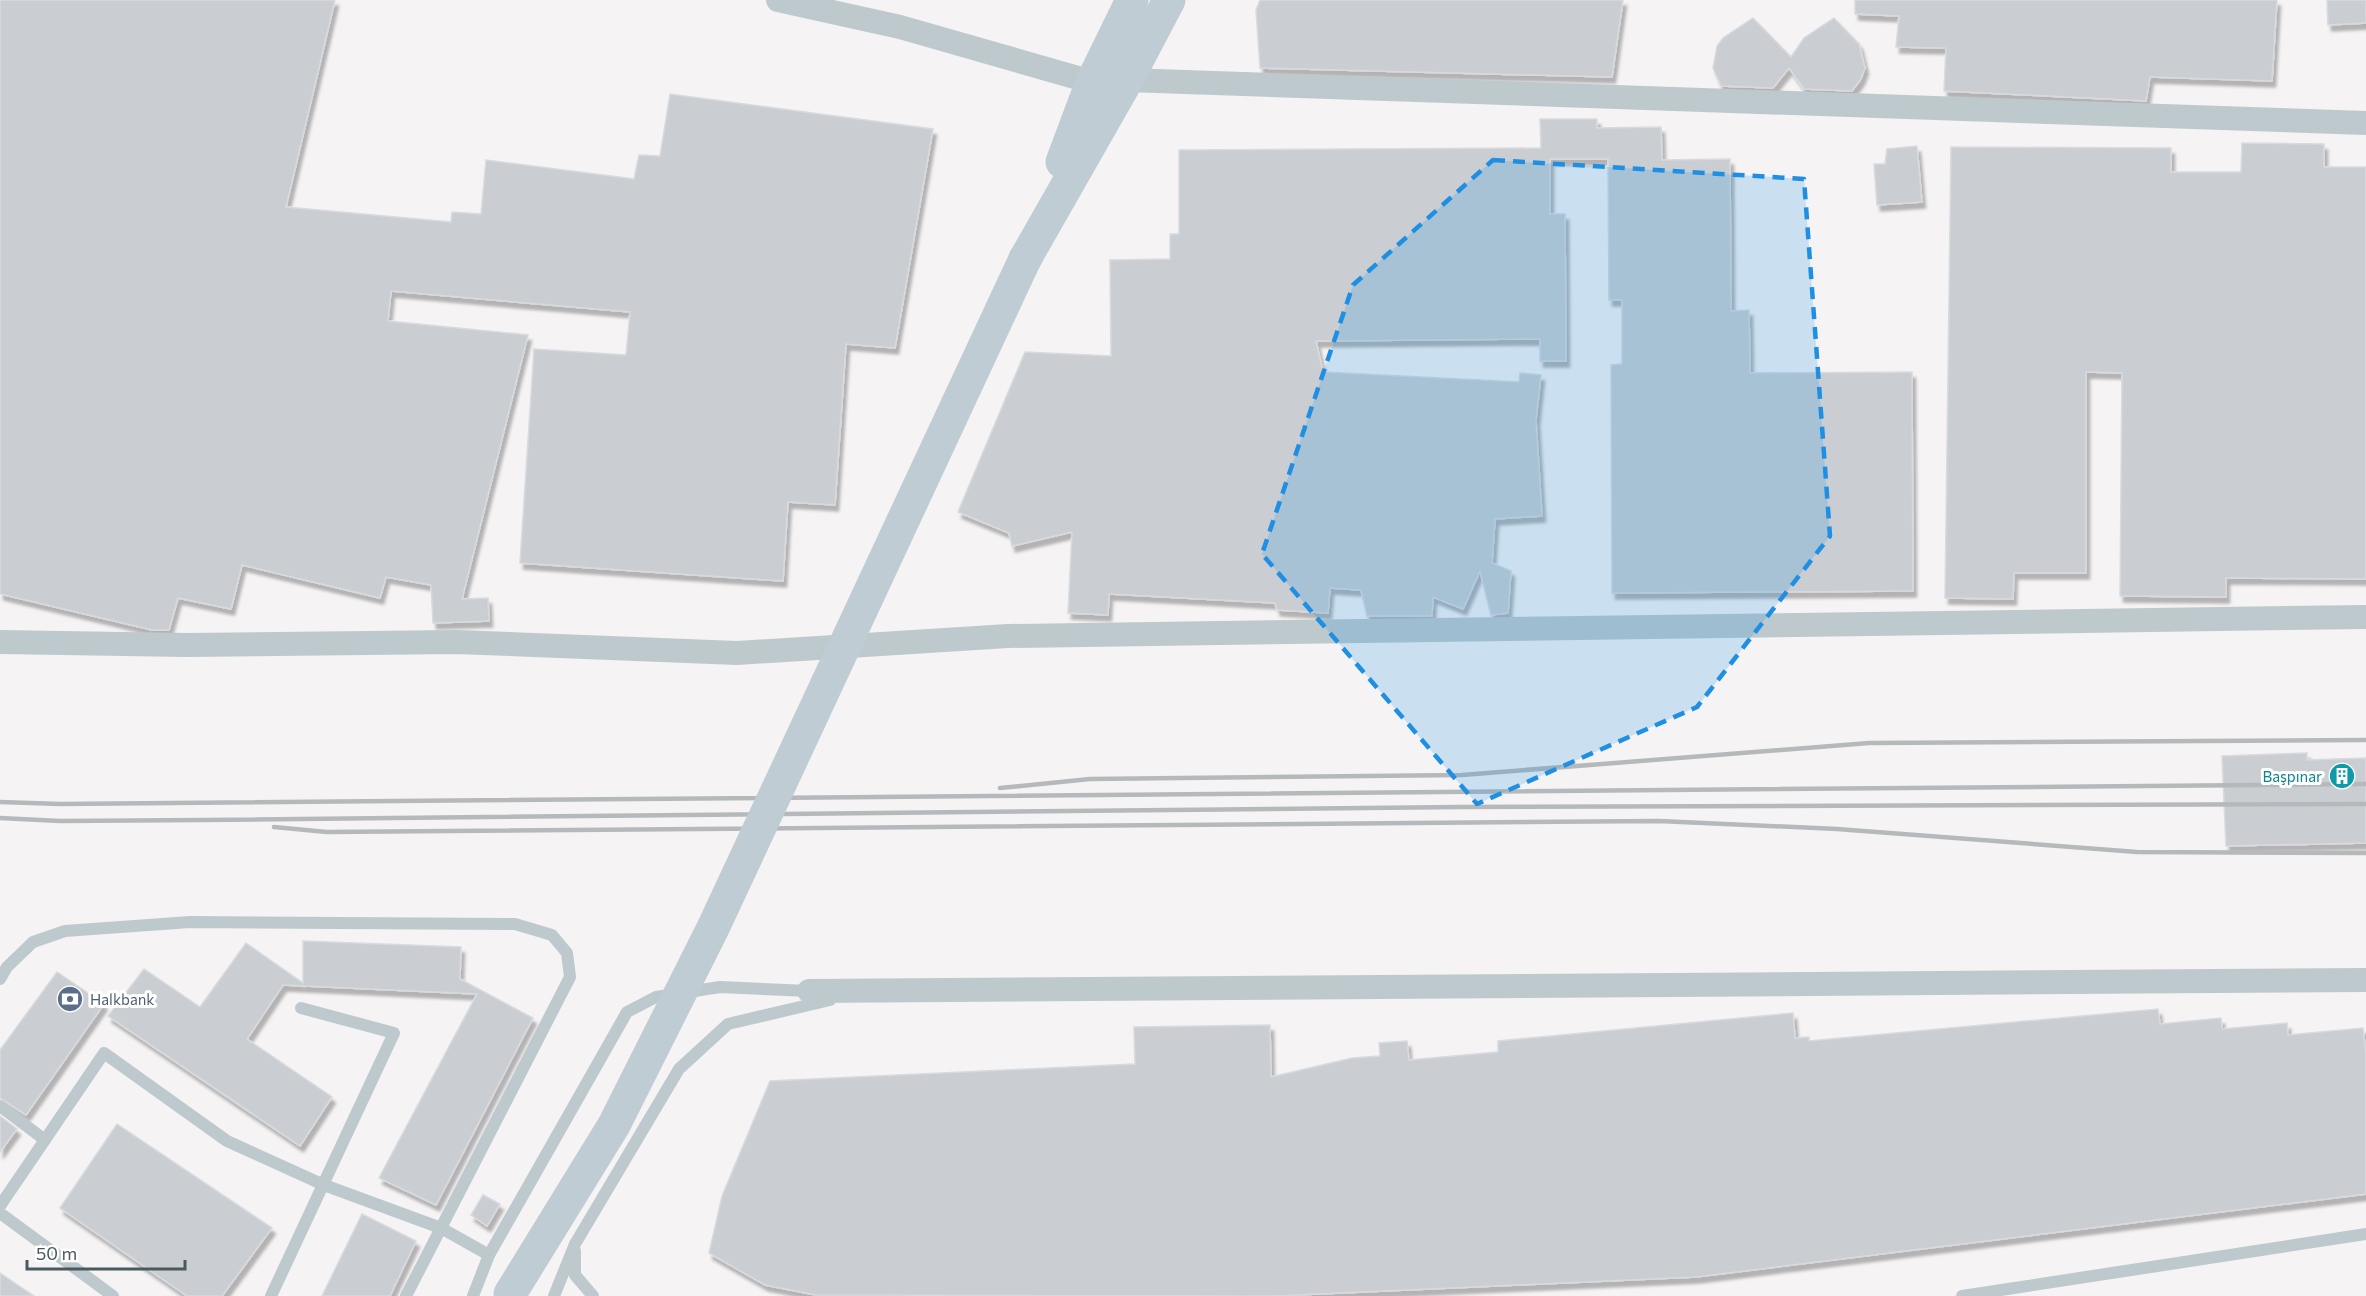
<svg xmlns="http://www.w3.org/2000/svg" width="2366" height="1296" font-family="Commissioner,sans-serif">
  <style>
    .building { fill: #caced2; stroke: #d7dade; stroke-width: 1.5; filter: url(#shadow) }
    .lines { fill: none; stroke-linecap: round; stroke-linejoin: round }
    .lane { stroke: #bec9ce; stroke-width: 12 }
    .street { stroke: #bec9ce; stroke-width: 24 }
    .secondary { stroke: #bfccd3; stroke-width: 33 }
    .rail { stroke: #b5b9bc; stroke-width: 4.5 }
    .secondary-bridge { stroke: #bfccd3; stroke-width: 33 }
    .marked { fill: #1f8fe3; fill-opacity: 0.2; stroke: #1f8fe3; stroke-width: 4.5; stroke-dasharray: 12 8; stroke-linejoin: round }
    .labels { text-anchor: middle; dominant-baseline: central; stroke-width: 6; stroke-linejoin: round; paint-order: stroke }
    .culture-label { font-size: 15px; fill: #0d838f; stroke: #fff; text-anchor: end }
    .service-label { font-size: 15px; fill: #4e5e75; stroke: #fff; text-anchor: start }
  </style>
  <defs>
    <filter id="shadow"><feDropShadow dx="3.5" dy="6" stdDeviation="1.5" flood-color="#0004"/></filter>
  </defs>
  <rect width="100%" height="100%" fill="#f5f3f3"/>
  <!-- building -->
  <g class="building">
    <polygon points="0,0 335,0 286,207 451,222 452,212 481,214 486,160 634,179 639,155 660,156 670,94 933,129 895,348 846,344 835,505 788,502 783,581 520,563 534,349 626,355 630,312 391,291 388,321 528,335 462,599 488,598 489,621 433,623 431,585 386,577 380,598 242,565 231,609 178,598 169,630 152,630 0,594"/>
    <polygon points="1260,0 1623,0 1612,77 1260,68 1256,10"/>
    <polygon points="1855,0 2277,0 2272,81 2150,77 2146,101 1944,91 1946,48 1896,47 1899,16 1855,14"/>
    <polygon points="2327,0 2366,0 2366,23 2328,25"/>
    <polygon points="1753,18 1791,57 1804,38 1834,18 1859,44 1865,68 1861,79 1852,91 1804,89 1789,68 1773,88 1721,86 1713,68 1717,46 1723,38"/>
    <polygon points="1540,119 1597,119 1597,128 1661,127 1662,160 1730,159 1731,311 1749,310 1750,373 1912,372 1913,591 1612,593 1611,365 1622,364 1622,300 1609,300 1608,159 1550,159 1550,214 1565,214 1566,361 1540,361 1540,339 1316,341 1323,372 1519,382 1520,373 1541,375 1536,420 1542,516 1495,519 1492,563 1511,571 1508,613 1491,615 1480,571 1463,609 1433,597 1432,616 1367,616 1361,590 1330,588 1328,613 1277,610 1275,603 1109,594 1108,615 1068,613 1072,532 1012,546 1009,533 958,512 1025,352 1111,356 1110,260 1170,259 1170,234 1179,234 1179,150 1541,148"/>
    <polygon points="2242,143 2324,144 2324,167 2366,167 2366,579 2226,578 2226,597 2120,596 2122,373 2086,372 2086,573 2014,573 2013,599 1945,598 1951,147 2171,148 2171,172 2241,172"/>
    <polygon points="1917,146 1922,202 1877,205 1874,164 1885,164 1887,149"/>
    <polygon points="2307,753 2307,760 2366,758 2366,843 2226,846 2222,756"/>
    <polygon points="303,941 461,947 460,979 533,1018 436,1205 379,1178 477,994 283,985 247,1039 332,1097 300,1146 108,1016 144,969 200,1007 246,943 303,983"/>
    <polygon points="57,972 104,1004 26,1115 0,1098 0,1050"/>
    <polygon points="2158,1009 2160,1024 2221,1018 2222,1029 2287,1023 2288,1035 2363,1028 2366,1055 2366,1194 1696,1277 1274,1296 816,1295 765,1285 709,1253 722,1196 770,1081 1135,1064 1134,1027 1270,1025 1271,1077 1352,1058 1380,1056 1379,1043 1407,1041 1409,1060 1498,1052 1498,1041 1793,1013 1795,1038 1809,1037 1809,1041"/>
    <polygon points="0,1116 17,1129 0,1152"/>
    <polygon points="117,1124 272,1228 222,1296 187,1296 60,1208"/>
    <polygon points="483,1195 500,1204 487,1226 471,1215"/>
    <polygon points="362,1214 416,1241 390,1296 322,1296"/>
    <polygon points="0,1273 34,1296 0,1296"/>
  </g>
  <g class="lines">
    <!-- lane -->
    <g class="lane">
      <polyline points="0,979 7,967 33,942 65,931 190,922 515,924 552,935 567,953 570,977 406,1296"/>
      <polyline points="0,1106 45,1140"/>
      <polyline points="0,1206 104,1053 227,1141 324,1185 441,1228 489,1255"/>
      <polyline points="0,1213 113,1296"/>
      <polyline points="575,1251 575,1275 593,1296"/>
      <polyline points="271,1296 394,1033 301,1008"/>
      <polyline points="473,1296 489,1255 627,1012 656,997 720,987 809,991"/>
      <polyline points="554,1296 575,1244 679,1069 728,1024 830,1000"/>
      <polyline points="1962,1296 2366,1234"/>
    </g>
    <!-- street -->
    <g class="street">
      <polyline points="778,0 900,27 1092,82 1127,80 2366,123"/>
      <polyline points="0,642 186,645 456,642 737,653 1008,636 2366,617"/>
      <polyline points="809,991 2366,980"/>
    </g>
    <!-- secondary -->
    <g class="secondary">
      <polyline points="1062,162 1092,82 1132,0"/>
      <polyline points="1025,259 1127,80 1169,0"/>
    </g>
    <!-- rail -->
    <g class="rail">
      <polyline points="1000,788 1090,779 1462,775 1869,743 2366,740"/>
      <polyline points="0,802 60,804 2366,784"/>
      <polyline points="0,818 60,821 205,820 1459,807 2366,804"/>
      <polyline points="274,827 327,832 1659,821 1837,829 2137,852 2366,853"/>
    </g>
    <!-- secondary-bridge -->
    <polyline class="secondary-bridge" points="510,1294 614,1125 713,928 1025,259"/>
  </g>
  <!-- marked area -->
  <path class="marked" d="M1493,160l311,19 26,357 -133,171 -220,97 -215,-250 91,-269z"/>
  <!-- icons -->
  <defs>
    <g id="building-disc" transform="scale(1.35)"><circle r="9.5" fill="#0f9aa8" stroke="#fff"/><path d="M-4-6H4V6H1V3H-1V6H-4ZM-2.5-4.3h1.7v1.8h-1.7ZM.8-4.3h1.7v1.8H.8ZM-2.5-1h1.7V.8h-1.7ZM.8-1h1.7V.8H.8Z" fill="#fff"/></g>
    <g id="bank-disc" transform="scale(1.35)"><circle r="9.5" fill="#5c6f8a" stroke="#fff"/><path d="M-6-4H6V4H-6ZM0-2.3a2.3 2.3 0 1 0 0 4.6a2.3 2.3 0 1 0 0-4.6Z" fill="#fff"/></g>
  </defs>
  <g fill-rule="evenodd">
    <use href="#building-disc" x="2342" y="776"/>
    <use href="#bank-disc" x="70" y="999"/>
  </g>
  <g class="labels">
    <!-- culture labels -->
    <g class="culture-label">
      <text x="2322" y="776">Başpınar</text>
    </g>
    <!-- service labels -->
    <g class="service-label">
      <text x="90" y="999">Halkbank</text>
    </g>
  </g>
  <!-- scale -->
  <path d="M27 1260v9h158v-9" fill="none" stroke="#4a5960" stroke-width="3"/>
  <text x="36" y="1260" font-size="18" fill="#4a5960" stroke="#ffffff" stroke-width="4.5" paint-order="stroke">50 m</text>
</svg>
